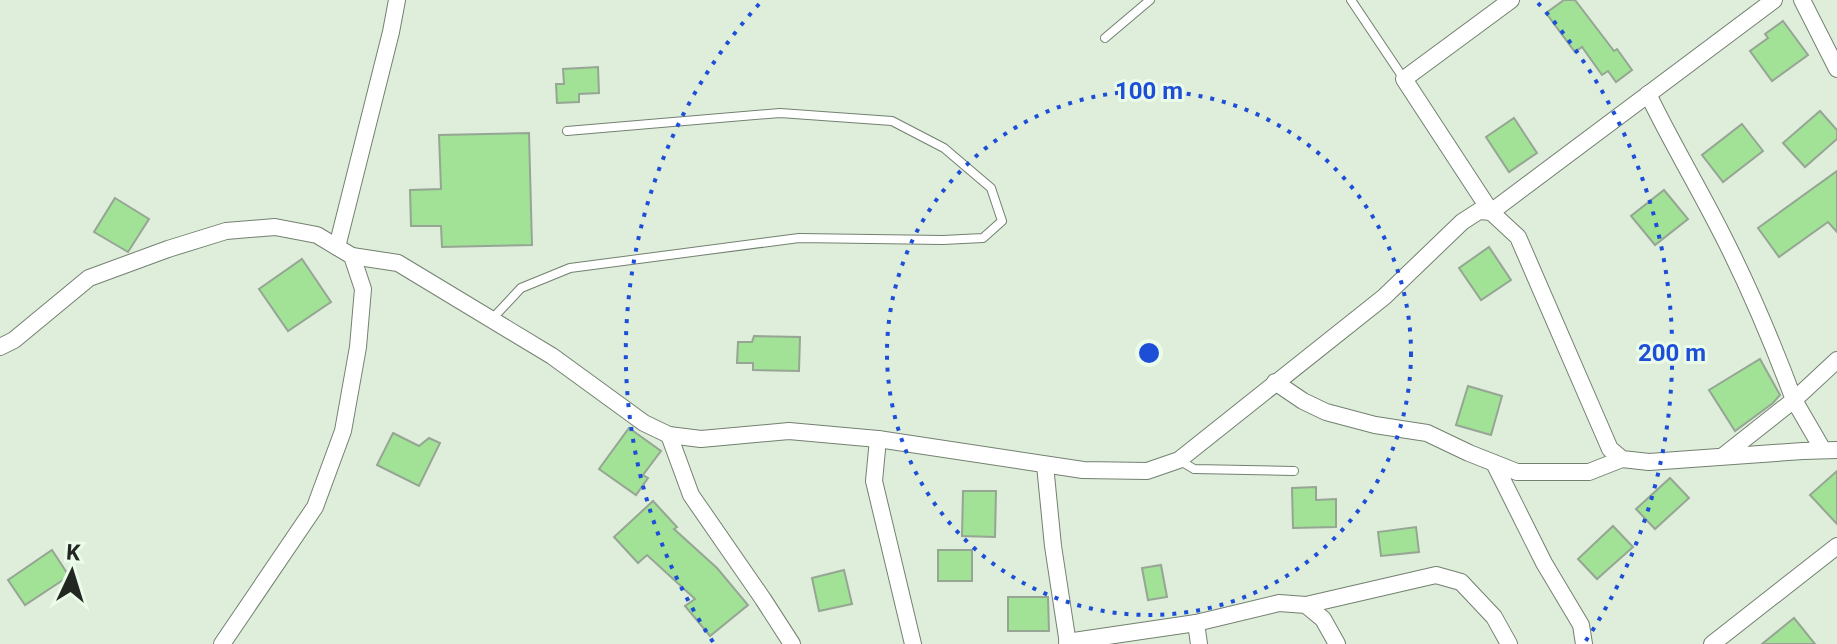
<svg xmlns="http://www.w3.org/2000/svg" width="1837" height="644" font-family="Roboto,sans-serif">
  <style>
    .building { fill: #a1e296; stroke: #96a594; stroke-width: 2 }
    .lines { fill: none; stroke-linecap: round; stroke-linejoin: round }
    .service-casing { stroke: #738070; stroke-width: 10 }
    .minor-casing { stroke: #738070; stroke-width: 18 }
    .service { stroke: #fff; stroke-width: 8 }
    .minor { stroke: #fff; stroke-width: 16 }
    .ring { fill: none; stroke: #1d4ed8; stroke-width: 4; stroke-dasharray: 4 8 }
    .centre { fill: #1d4ed8; stroke: #ebfbe9; stroke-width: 4 }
    .ring-label { font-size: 24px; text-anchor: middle; font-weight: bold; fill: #1d4ed8; stroke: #ebfbe9; stroke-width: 6; stroke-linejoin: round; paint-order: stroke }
  </style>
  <rect width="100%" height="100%" fill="#deeedb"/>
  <!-- building -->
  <g class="building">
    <polygon points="1564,0 1575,0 1614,51 1617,49 1632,70 1616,82 1608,71 1602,75 1582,47 1575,52 1546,13"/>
    <polygon points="1783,21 1808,55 1772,81 1750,51 1768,38 1765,34"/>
    <polygon points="598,67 599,93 579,94 579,102 557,103 556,84 564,84 563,69"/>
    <polygon points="1820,111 1837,130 1837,139 1805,167 1783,143"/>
    <polygon points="1514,118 1537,153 1509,172 1486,137"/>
    <polygon points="1742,124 1763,151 1723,182 1702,155"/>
    <polygon points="529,133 532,245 442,247 441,226 411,226 410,190 441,189 439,135"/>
    <polygon points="1837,171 1837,232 1828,222 1779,257 1758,228"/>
    <polygon points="1664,190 1688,219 1655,245 1631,216"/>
    <polygon points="115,198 149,219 128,252 94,232"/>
    <polygon points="1489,247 1511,280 1481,300 1459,268"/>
    <polygon points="302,259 331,302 288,331 259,289"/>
    <polygon points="754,336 800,337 799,371 753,370 753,363 737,363 738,342 752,342"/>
    <polygon points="1760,359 1780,395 1773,403 1735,431 1709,390"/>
    <polygon points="1468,386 1502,396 1491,435 1456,425"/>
    <polygon points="629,428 661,451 643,475 648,478 636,495 599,469"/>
    <polygon points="393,433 419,446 429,438 440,443 419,486 377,465"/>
    <polygon points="1837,471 1837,524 1810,495"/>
    <polygon points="1670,478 1689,498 1655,529 1636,509"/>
    <polygon points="1316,487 1316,500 1336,499 1336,527 1293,528 1292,488"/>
    <polygon points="963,491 996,491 995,537 962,536"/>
    <polygon points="653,501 677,527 674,529 717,568 748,605 710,636 685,606 695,599 647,555 638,563 614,537"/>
    <polygon points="1613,526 1633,547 1597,579 1578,559"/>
    <polygon points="1416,527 1419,552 1381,556 1378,532"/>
    <polygon points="52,550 69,576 25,605 8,580"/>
    <rect x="938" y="550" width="34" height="31"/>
    <polygon points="1161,565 1167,597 1148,600 1142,568"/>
    <polygon points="844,570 852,604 819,611 812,578"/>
    <polygon points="1008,597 1048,597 1049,631 1008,631"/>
    <polygon points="1794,618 1815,644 1762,644"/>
  </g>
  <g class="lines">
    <!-- service casing -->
    <g class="service-casing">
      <g id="service">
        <polyline points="1351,0 1404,79"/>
        <polyline points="1105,38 1150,0"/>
        <polyline points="492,319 521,288 570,268 799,238 943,240 983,238 1002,221 991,188 944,148 892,121 780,113 567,131"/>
        <polyline points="1179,460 1194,469 1294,471"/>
      </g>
    </g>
    <!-- minor casing -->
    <g class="minor-casing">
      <g id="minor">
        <polyline points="1511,0 1404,79 1491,212 1774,0"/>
        <polyline points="1802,0 1837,69"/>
        <path d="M1648,94c23,48 51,94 75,142 27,53 50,108 71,164l-71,56"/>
        <polyline points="337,247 391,32 397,0"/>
        <polyline points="352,256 398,263 552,356 644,423 669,435 701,439 789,431 878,439 1083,470 1147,471 1179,460 1384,297 1462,222 1479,211 1491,212 1518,237 1610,449 1622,459 1649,462 1803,451 1837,450"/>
        <polyline points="0,347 14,340 89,278 168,249 226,231 275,227 317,235 352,256 363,289 358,347 343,431 315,507 222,644"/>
        <polyline points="1275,382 1303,401 1326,412 1375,425 1427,433 1469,453 1517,472 1589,472 1622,459"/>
        <polyline points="669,435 691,495 763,599 792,644"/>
        <polyline points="878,439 874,481 913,644"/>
        <polyline points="1823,450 1794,400 1837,360"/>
        <polyline points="1494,463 1544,563 1581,625 1584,644"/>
        <polyline points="1045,465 1053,546 1068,644"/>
        <polyline points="1306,605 1436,575 1461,582 1494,617 1509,644"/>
        <polyline points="1196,623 1199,644"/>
        <polyline points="1067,642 1196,623 1279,603 1306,605 1323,619 1337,644"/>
        <polyline points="1712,644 1837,546"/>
      </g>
    </g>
    <!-- service -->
    <use href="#service" class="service"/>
    <!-- minor -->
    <use href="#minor" class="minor"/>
  </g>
  <!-- distance rings -->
  <g class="ring">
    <circle cx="1149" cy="353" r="262"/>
    <path d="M713 642A523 523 0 0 1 760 3M1538 3A523 523 0 0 1 1585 642"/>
  </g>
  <circle cx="1149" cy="353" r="12" class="centre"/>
  <g class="ring-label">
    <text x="1149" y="99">100 m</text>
    <text x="1672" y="361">200 m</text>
  </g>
  <!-- north arrow -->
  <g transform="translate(72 572) rotate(4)" stroke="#ebfbe9" stroke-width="6" paint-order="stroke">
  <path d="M0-6L14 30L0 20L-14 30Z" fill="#222821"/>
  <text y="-12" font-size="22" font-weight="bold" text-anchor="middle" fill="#222821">K</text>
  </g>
</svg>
